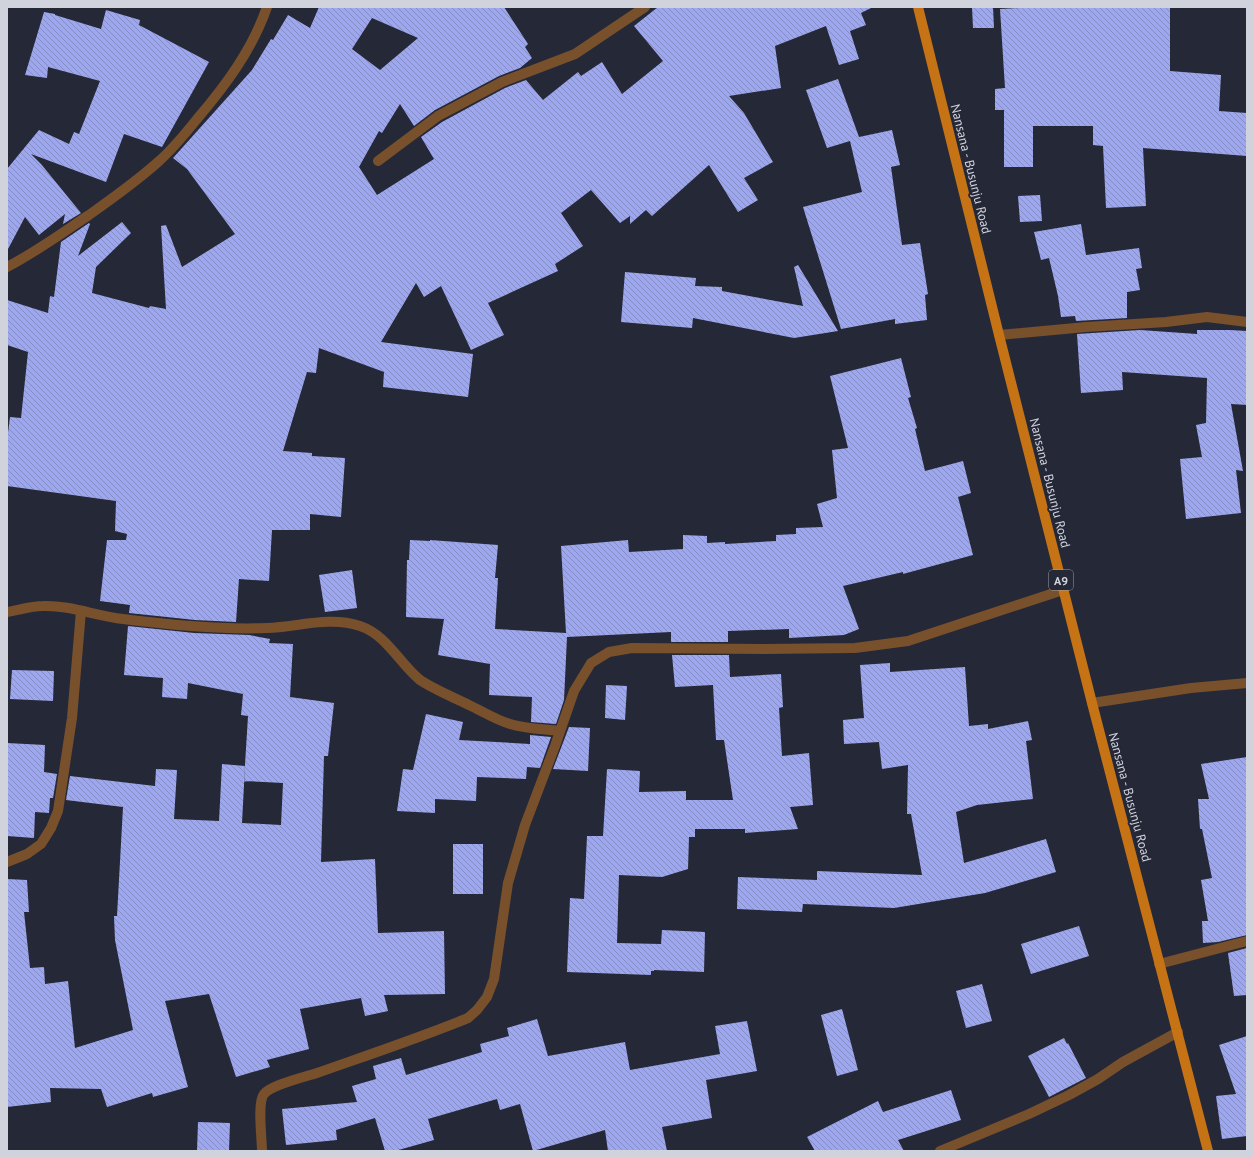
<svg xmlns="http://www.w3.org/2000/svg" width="1254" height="1158" font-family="'PT Sans',sans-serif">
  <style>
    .building { fill: url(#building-back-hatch); fill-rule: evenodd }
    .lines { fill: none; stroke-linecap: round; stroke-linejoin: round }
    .street { stroke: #78502c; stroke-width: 10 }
    .primary { stroke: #c57315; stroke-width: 10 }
    .labels { text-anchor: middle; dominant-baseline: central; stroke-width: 4; stroke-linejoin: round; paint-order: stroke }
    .shield { fill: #252837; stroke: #9d9faa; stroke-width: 1 }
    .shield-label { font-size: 12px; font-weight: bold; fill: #d0d2dc }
    .street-label { font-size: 13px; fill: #d0d2dc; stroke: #252837 }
  </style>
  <defs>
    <pattern id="building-back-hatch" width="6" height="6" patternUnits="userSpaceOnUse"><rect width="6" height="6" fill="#9da7ef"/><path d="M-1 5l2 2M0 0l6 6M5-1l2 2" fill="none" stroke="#858dc4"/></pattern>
  </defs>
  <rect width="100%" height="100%" fill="#252837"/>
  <!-- building -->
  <g class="building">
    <path d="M319,7h185l24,37 -3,3 7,11 -12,10 -21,8 -64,34 -21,16 -14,-22 -18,29 -3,-2 -20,36 18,28 57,-36 -13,-22 21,-15 63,-34 21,-8 17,20 35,-28 3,4 21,-14 20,32 41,-33 -29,-35 24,-19h213v1l-10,5 5,12 -16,6 9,28 -20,6 -13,-39 -51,20 6,42 -52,8 15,17 29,49 -29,16 14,22 -20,12 -29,-47 -57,51 -6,-6 -16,14v-8l-10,7 -29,-33 -30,23 22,33 -28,18 3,7 -70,32 16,32 -33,15 -30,-64 -17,11 -8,-14 -35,59 92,12 -5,43 -85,-10 1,-15 -65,-24 -3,25 -9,-1 -24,79 29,2v3l33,2 -4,59 -31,-3v16h-38l-3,51 -30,-2 -3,43 -41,-2 -66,-7 1,-8 -30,-4 7,-61h19l1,-6 -12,-3 1,-30 -109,-15v-45l3,-24 11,1 7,-66 -21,-7v-45l41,13 2,-17 4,1 7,-55 28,-19 1,1 -12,32 44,-34 9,11 -35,34 -4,26 57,15 1,-2 16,3 -5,-83 5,-1 16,42 53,-33 -48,-65 -14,-11 79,-88 19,-31 2,1 15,-25 22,13zM372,18l46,20 -38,32 -28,-21z"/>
    <polygon points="972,7 993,7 994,28 973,28"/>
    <polygon points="1041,7 1170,7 1170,71 1221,75 1219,111 1247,113 1247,156 1143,148 1146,206 1106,208 1103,146 1093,145 1093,126 1033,126 1033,167 1004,167 1004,110 995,110 995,89 1005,88 1000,9"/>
    <polygon points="106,10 140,20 139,25 209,62 162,147 124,134 106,182 31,154 41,164 81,213 63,224 65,214 39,235 25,217 7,251 7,169 39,130 69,144 74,132 79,134 100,81 48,67 47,78 25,75 44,12 55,14 55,15 101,29"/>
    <polygon points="838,79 859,137 892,130 900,165 891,167 902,245 920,243 928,294 925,295 927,320 895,324 895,319 841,329 803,207 862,192 850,141 827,148 806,90"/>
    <polygon points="1040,195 1042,221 1020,222 1018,196"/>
    <polygon points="1081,224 1086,255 1139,248 1142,268 1136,269 1140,290 1127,292 1127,318 1076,321 1075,316 1061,317 1058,296 1049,258 1041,260 1034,232"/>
    <polygon points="798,265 838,331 794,338 693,318 692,328 621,322 625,272 696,278 695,286 722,287 722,291 803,306 794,267"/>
    <polygon points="1140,330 1197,334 1197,330 1230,330 1247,331 1247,405 1231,404 1243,471 1236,470 1241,513 1186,519 1180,459 1202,457 1196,425 1206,423 1207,378 1122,372 1123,390 1081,393 1077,334"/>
    <polygon points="901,358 911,397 908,398 917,428 915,429 925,471 963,461 971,493 958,497 973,555 903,574 903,572 843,586 859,629 844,635 789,638 789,629 728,631 728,642 671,642 671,632 567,637 564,700 556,724 531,722 532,697 489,695 490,664 438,655 444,619 406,617 407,560 409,560 410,540 430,541 430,540 498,545 495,578 498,578 495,629 566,633 561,546 628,540 629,552 683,549 683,535 707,536 707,543 725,542 725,544 776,541 776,535 796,534 796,528 823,527 817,504 837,498 832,450 848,448 830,376"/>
    <polygon points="352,570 357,608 325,612 319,575"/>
    <polygon points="128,626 194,633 249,635 270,639 269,643 293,644 290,697 334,703 328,756 324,756 321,862 375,859 378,933 444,931 445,994 384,995 388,1011 365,1016 361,998 300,1009 309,1049 267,1060 270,1067 236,1077 209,994 165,1001 188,1087 153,1097 152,1093 107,1107 101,1089 50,1088 51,1102 7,1107 7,879 27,880 29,912 24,912 30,968 44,967 45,984 68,981 75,1048 133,1030 115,940 114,916 117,916 123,807 66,800 70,776 155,786 156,769 177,770 174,819 219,821 222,764 245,766 242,823 281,825 283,783 244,781 248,716 241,715 243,694 188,683 187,699 162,697 163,678 124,675"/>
    <polygon points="672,655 729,655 730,677 781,674 783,707 779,708 782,756 809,753 813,805 790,807 798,829 745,833 745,829 695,829 695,837 689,837 688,869 662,877 619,875 617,943 661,944 662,930 705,932 704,972 654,970 654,971 651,971 651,975 567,972 570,898 584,899 587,836 603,836 607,769 640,771 639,792 686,791 686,800 733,800 724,740 716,740 713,685 675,687"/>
    <polygon points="890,663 890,672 965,667 969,726 988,724 988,729 1028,721 1032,740 1026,741 1033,799 977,805 956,812 964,863 1046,839 1056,872 985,893 894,908 803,904 802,912 737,909 738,877 817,880 817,871 922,875 911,814 907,814 908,765 882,769 879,742 844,744 843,720 864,718 860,665"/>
    <polygon points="12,670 54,671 53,701 10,699"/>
    <polygon points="606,685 627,686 625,720 605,718"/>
    <polygon points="426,714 463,722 459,740 530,744 530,735 551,737 540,768 527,767 526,779 477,777 476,801 435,799 435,813 397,811 403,769 413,770"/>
    <polygon points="569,727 590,728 588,771 553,769"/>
    <polygon points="7,743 45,745 44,772 57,774 53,798 50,798 49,813 35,812 34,838 7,836"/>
    <polygon points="1247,757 1247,935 1218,942 1203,943 1202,921 1208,921 1201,880 1212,878 1202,829 1200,829 1198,799 1209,799 1201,764"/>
    <rect x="453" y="844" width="30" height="50"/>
    <polygon points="1079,926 1089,956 1031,974 1021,944"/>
    <polygon points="1247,948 1247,995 1234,996 1228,953"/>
    <polygon points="982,984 992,1021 966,1028 956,991"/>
    <polygon points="842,1009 858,1070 837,1076 821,1015"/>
    <polygon points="537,1019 548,1056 625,1042 630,1070 720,1054 715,1026 747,1021 757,1071 706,1080 712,1118 662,1127 667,1151 608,1151 605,1130 533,1151 520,1104 500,1110 497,1099 428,1119 434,1140 395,1151 385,1151 375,1118 336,1130 337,1140 286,1145 282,1109 357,1102 352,1086 376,1079 373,1066 401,1058 406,1075 482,1052 480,1044 509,1036 507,1028"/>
    <polygon points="1247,1036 1247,1136 1222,1139 1216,1096 1236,1094 1219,1045"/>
    <polygon points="1064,1038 1067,1044 1068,1043 1086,1078 1049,1097 1028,1056"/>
    <polygon points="951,1090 961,1120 898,1140 904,1151 815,1151 807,1137 878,1101 883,1112"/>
    <polygon points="198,1122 230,1123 229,1151 197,1151"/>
  </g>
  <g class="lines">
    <!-- street -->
    <g class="street">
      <polyline points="378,161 438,116 502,82 575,54 645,7"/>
      <path d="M7,267c29,-15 55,-34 82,-52 24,-17 48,-34 69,-53 15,-13 27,-28 39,-43 29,-34 55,-69 70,-112"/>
      <polyline points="999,335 1086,327 1166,322 1207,317 1247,322"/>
      <path d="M7,612c12,-2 24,-6 36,-6 27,-1 53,10 80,13 47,6 96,11 144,9 31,-1 62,-12 93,-2 27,9 39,37 60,54 15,10 33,17 49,25 13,6 27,15 41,19 16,5 34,5 50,7"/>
      <polyline points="1092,703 1191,688 1247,683"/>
      <polyline points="7,862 27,854 41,844 51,828 58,811 72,718 81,611"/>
      <polyline points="1159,964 1247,941"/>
      <path d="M262,1151c0,-12 -5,-49 2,-57 7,-9 41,-17 53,-21 51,-18 102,-35 151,-55l9,-8 10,-13 7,-18 14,-96 17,-58 30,-79 19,-55 17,-28 18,-11 23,-4 132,1 91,-1 53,-7 155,-51"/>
      <polyline points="940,1151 1029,1114 1069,1095 1098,1079 1123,1062 1178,1032"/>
    </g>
    <!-- primary -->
    <polyline class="primary" points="918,7 999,335 1092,703 1208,1151"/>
  </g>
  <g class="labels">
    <!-- shield labels -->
    <rect class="shield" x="1049" y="570" width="24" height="20" rx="3"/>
    <g class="shield-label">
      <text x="1061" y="580">A9</text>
    </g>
    <!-- street labels -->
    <g class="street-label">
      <text transform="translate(971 169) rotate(76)">Nansana - Busunju Road</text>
      <text transform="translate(1050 483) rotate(76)">Nansana - Busunju Road</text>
      <text transform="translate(1130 797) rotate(75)">Nansana - Busunju Road</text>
    </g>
  </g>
  <!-- border -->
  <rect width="1254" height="1158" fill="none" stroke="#d0d2dc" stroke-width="16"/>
</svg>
